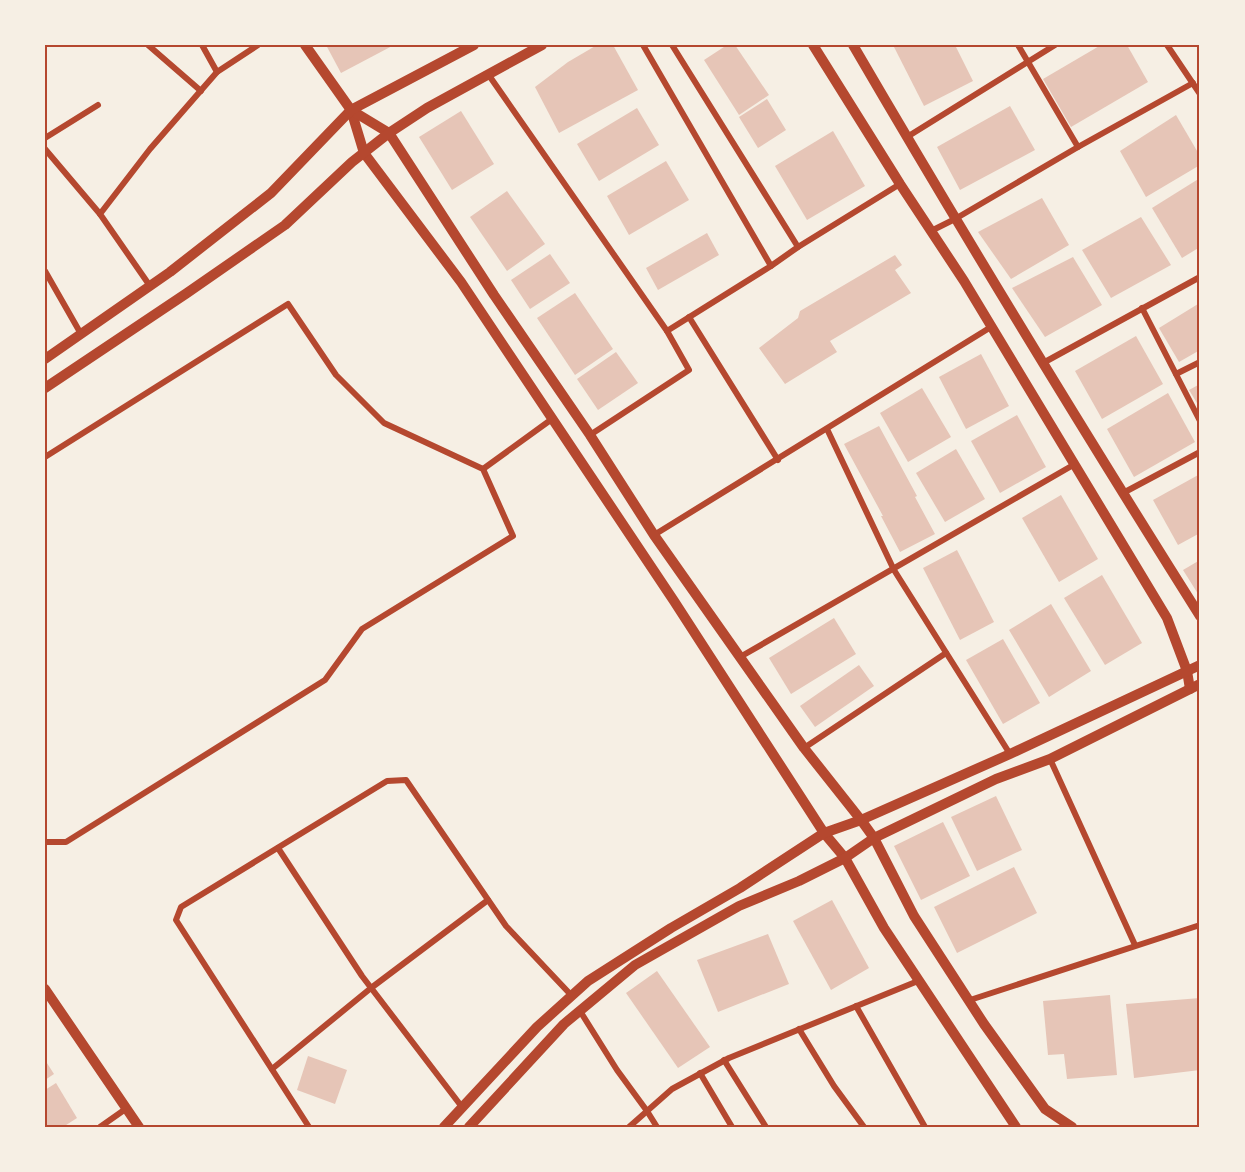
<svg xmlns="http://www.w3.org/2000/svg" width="1245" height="1172" font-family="Commissioner,sans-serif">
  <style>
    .building { fill: #e6c5b7 }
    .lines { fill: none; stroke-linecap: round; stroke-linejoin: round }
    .minor { stroke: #b5482f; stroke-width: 6 }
    .tertiary { stroke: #b5482f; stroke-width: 10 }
    .secondary { stroke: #b5482f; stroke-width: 10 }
    .neatline { fill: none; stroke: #b5482f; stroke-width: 2 }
  </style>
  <rect width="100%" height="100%" fill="#f6efe4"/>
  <!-- building -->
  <g class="building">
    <polygon points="326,45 394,45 341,73"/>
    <polygon points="597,45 613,45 638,90 559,133 535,87 568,62"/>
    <polygon points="727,45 735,45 769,95 739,115 704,60"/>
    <polygon points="893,45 955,45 973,81 924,106"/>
    <polygon points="1101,45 1127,45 1148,82 1071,127 1043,79"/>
    <polygon points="767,99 786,130 758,148 739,117"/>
    <polygon points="1010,106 1035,150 960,190 937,147"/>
    <polygon points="637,108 659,145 599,181 577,144"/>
    <polygon points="461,111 494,164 452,190 419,137"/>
    <polygon points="1176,115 1200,156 1200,165 1146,197 1120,151"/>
    <polygon points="833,131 865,186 807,220 775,166"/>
    <polygon points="666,161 689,200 629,235 607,196"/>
    <polygon points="1200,178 1200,247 1182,258 1152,208"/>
    <polygon points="507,191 545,244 507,271 470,217"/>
    <polygon points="1042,198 1069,245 1011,279 978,232"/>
    <polygon points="1141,217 1171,265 1111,298 1082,250"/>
    <polygon points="707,233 719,255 658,290 646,268"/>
    <polygon points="550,254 570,283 530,309 511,280"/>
    <polygon points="895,255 902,265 895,270 911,293 830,341 837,352 785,384 759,348 798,318 800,311"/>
    <polygon points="1073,257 1102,305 1045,337 1012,288"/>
    <polygon points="575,293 613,349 575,375 537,318"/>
    <polygon points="1198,304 1200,307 1200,350 1179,362 1159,328"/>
    <polygon points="1136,336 1163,384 1102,419 1075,371"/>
    <polygon points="616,352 638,383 598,410 577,379"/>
    <polygon points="981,354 1009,406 966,429 939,377"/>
    <polygon points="1200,384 1200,408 1189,390"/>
    <polygon points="922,388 951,437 908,462 880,413"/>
    <polygon points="1168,393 1195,442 1134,477 1107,429"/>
    <polygon points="1017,415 1046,467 1000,493 971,441"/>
    <polygon points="879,426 917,496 915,497 935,534 900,552 881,516 883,516 844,444"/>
    <polygon points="956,449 985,499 945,522 916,473"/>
    <polygon points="1200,474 1200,533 1178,545 1153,500"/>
    <polygon points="1061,495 1098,559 1059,582 1022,518"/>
    <polygon points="957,550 994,622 960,640 923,568"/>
    <polygon points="1200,560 1200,597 1183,570"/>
    <polygon points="1102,575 1142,643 1105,665 1064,598"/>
    <polygon points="1051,604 1091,671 1049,697 1009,630"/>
    <polygon points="834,618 856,654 791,694 769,658"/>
    <polygon points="1003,639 1040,703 1003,724 966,660"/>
    <polygon points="859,665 874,686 815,727 800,706"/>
    <polygon points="996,796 1022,850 977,871 951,817"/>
    <polygon points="943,822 970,876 921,900 894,846"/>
    <polygon points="1014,867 1037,913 957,953 934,907"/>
    <polygon points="832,900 869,968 831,990 793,921"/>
    <polygon points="768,934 789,984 718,1012 697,960"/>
    <polygon points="657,971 710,1047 678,1068 626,993"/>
    <polygon points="1110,995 1117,1075 1067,1079 1064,1054 1048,1055 1043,1001"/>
    <polygon points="1200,998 1200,1070 1134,1078 1126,1004"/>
    <polygon points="308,1056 347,1070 335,1104 297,1090"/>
    <polygon points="45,1060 54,1074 45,1080"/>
    <polygon points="56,1083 77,1118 63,1127 45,1127 45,1090"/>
  </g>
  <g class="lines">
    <!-- minor -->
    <g class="minor">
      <polyline points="148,45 201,91"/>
      <polyline points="202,45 217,72"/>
      <polyline points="672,45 798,247"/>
      <polyline points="1018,45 1078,147"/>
      <polyline points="1167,45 1200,94"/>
      <polyline points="488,74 667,331"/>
      <polyline points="907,137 1055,45"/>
      <polyline points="45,138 98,105"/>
      <polyline points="45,149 100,214"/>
      <polyline points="931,231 955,219 1078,147 1193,83"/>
      <polyline points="771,266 798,247 900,184"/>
      <polyline points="45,271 81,334"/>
      <polyline points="150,286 100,214 150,149 217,72 258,45"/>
      <polyline points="1142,308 1200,421"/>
      <polyline points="689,317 778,460"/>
      <polyline points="1043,363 1200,277"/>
      <polyline points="1176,374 1200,362"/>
      <polyline points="827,429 894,570 1010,754"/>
      <polyline points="590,435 689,370 667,331 771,266 643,45"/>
      <polyline points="45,457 288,304 336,375 384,423 483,469 513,536 362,629 325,680 66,842 45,842"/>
      <polyline points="483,469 552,419"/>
      <polyline points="1123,493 1200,452"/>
      <polyline points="654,535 991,327"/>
      <polyline points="740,657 1075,464"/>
      <polyline points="804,748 946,653"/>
      <polyline points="1050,759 1135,945"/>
      <polyline points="278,848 362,976 462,1107"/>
      <polyline points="970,1000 1200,925"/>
      <polyline points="856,1006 925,1127"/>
      <polyline points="580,1011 617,1070 647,1111 657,1127"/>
      <polyline points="799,1029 834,1086 864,1127"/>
      <polyline points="724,1060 766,1127"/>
      <polyline points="272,1069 371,988 488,900"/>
      <polyline points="700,1073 732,1127"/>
      <polyline points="100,1127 127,1108"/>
      <polyline points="309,1127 176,920 181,907 387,781 406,780 506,926 572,996"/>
      <polyline points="629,1127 672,1089 729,1058 918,981"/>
    </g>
    <!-- tertiary -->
    <g class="tertiary">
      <polyline points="305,45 351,110 364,153 461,282 674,601 824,833 845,858 884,928 1016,1127"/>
      <polyline points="813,45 900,184 964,281 1167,618 1187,671 1190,689"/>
      <path d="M853,45c112,192 228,382 347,571"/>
      <polyline points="351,110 389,133 494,295 590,435 654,535 804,748 861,820 874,838 914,916 984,1024 1045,1109 1072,1127"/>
      <polyline points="45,359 170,272 271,193 351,110 474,45"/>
      <polyline points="45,388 187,293 285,225 352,162 389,133 427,108 542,45"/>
      <polyline points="45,989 139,1127"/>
    </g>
    <!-- secondary -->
    <g class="secondary">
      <polyline points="444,1127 537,1027 588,981 671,928 740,888 824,833 861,820 1010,754 1200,665"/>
      <polyline points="469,1127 564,1024 635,965 739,906 799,881 845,858 874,838 996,779 1050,759 1200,684"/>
    </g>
  </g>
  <!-- border -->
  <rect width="1245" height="1172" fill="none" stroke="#f6efe4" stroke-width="93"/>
  <rect x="46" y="46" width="1152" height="1080" class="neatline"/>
</svg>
